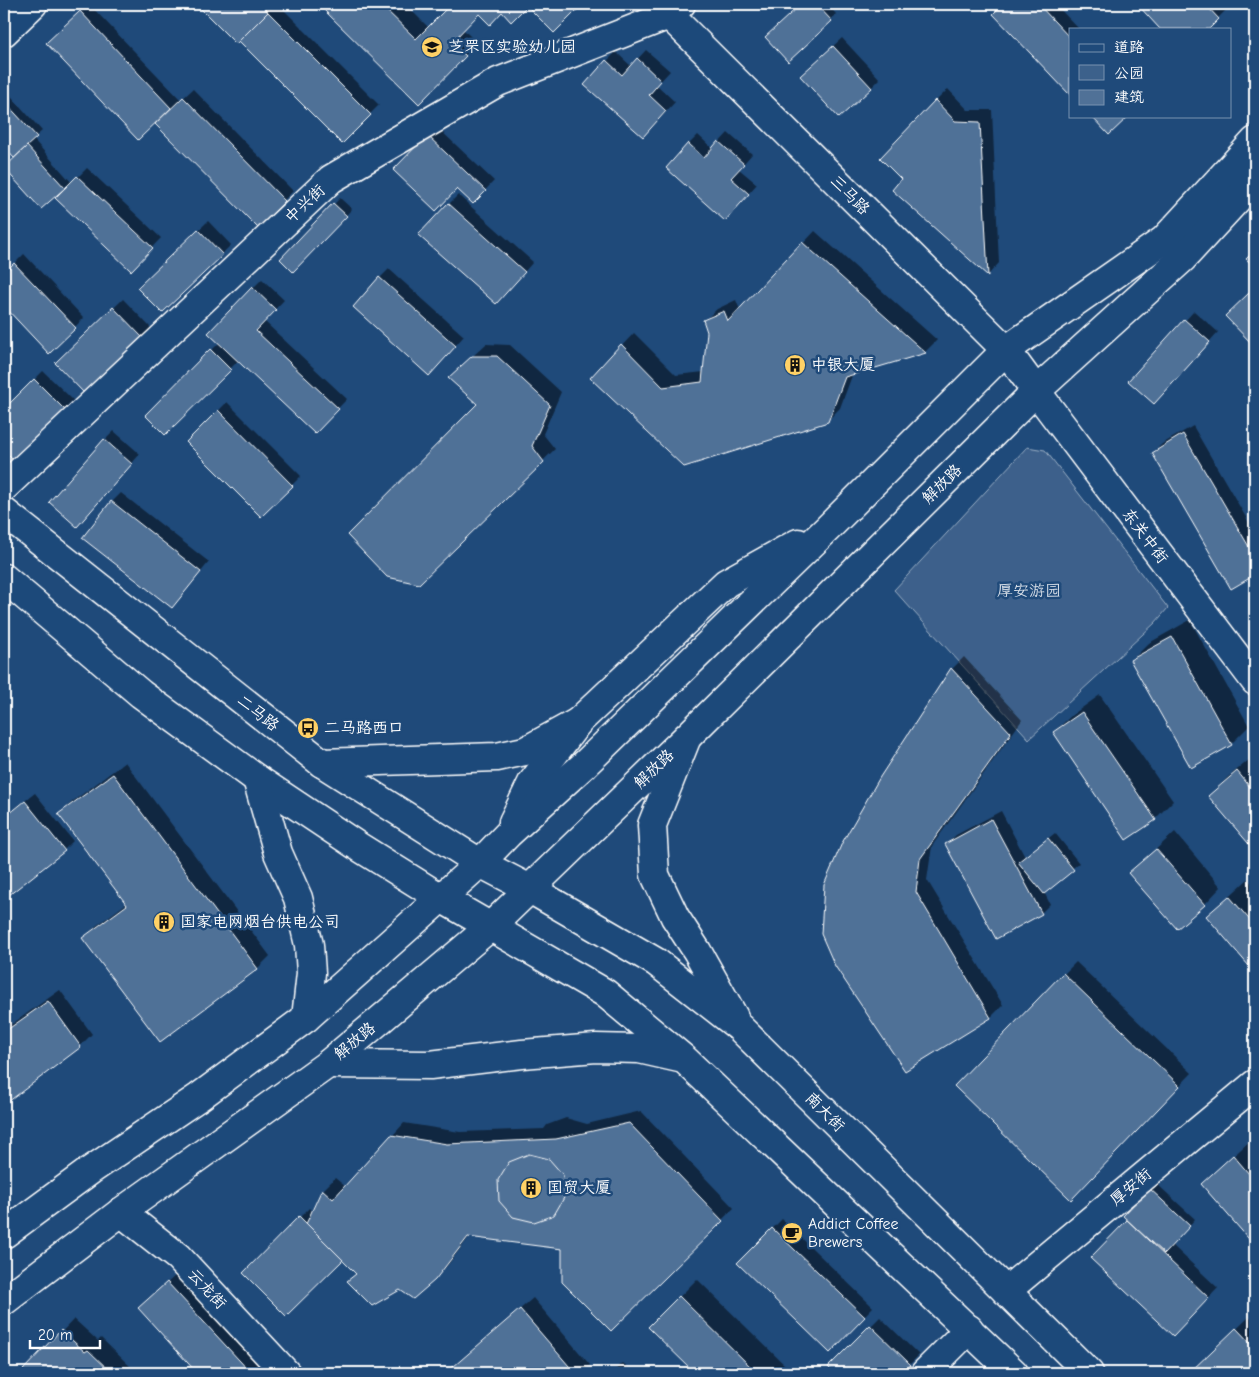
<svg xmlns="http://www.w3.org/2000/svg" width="1259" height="1377" font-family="'Comic Neue','LXGW WenKai TC',sans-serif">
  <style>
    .green { fill: #3c618b; stroke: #9eb0c5 }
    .shadow { fill: #0007 }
    .building { fill: #507197; stroke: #fff }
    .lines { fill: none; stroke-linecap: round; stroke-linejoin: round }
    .minor-casing { stroke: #fff; stroke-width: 31 }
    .tertiary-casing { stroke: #fff; stroke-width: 31 }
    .secondary-casing { stroke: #fff; stroke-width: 31 }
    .primary-casing { stroke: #fff; stroke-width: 31 }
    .minor { stroke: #1f4a7a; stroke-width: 28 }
    .tertiary { stroke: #1f4a7a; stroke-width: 28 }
    .secondary { stroke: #1f4a7a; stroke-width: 28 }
    .primary { stroke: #1f4a7a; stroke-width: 28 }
    .labels { text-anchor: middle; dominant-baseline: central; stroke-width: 5; stroke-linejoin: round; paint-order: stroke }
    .poi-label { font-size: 16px; fill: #fff; stroke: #1f4a7a; text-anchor: start }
    .street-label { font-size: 16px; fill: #fff; stroke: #1f4a7a }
    .park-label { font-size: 16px; fill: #d8dfe8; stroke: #1f4a7a }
  </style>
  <rect width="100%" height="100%" fill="#1f4a7a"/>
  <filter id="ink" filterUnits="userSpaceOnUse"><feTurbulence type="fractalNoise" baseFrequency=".02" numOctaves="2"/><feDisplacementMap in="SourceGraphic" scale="10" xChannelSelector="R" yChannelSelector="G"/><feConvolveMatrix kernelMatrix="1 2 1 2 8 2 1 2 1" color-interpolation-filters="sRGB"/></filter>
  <g filter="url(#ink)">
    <!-- green -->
    <polygon class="green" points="1027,447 1045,450 1168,608 1155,623 1029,739 894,590"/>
    <!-- shadow -->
    <g class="shadow">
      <polygon points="89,4 181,100 193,89 293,191 258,226 155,122 48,43"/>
      <polygon points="197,4 278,4 379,105 342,142 239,39 236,42"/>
      <polygon points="319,4 405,4 429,28 452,4 581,4 554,31 527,5 502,11 479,13 463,29 477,43 419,102"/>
      <polygon points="802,4 827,4 836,14 788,60 767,37"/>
      <polygon points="1005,4 1055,4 1079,29 1070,29 1070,93 994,14"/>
      <polygon points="1139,4 1222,4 1227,9 1218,18 1162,29"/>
      <polygon points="842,38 880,79 871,88 810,67"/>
      <polygon points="646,50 670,71 657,85 675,102 652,127 607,61 616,52 631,66"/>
      <polygon points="4,88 42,131 33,139 72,183 87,168 161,238 131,269 67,185 41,207 15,158 4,145"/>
      <polygon points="948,89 968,110 992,110 999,263 988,275 902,179 936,101"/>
      <polygon points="437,127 494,181 473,203 457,188 395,170"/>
      <polygon points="728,133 752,154 739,169 757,184 734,210 689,144 698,135 713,149"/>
      <polygon points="458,195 533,262 505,294 449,204"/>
      <polygon points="340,198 352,209 293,270 282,259"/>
      <polygon points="208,221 231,245 162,312 139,288"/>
      <polygon points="815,231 937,340 925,352 853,373 840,408 828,420 591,378 634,333 676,375 704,372 708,332 704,321 717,309 736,300 740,310"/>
      <polygon points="24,254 84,318 49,352 4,304 4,274"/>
      <polygon points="389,269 464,336 438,365 380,278"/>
      <polygon points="262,279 284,300 264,321 347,399 315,432 239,360 165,433 147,415 220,342 253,288"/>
      <polygon points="1255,288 1255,345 1226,316"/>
      <polygon points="123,299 151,328 85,392 57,363"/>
      <polygon points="1194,311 1218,332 1163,393 1130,381"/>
      <polygon points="486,344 510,345 561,392 543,434 555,449 418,583 479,403 462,366"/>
      <polygon points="43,371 73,400 14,459 4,449 4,410"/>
      <polygon points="227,402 301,476 261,516 188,442"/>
      <polygon points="1193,426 1255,533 1255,574 1232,587 1153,453 1162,444"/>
      <polygon points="114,431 140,454 86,516 105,440"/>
      <polygon points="121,493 209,562 172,607 112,502"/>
      <polygon points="1190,620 1249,726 1231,744 1132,660 1149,643"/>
      <polygon points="964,657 1022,720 932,846 927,880 1003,1005 991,1017 906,1069 837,966 952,669"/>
      <polygon points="1100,695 1173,801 1155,819 1054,732 1072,715"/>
      <polygon points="1255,755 1255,847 1254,848 1210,796 1227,778"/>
      <polygon points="125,762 270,956 258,968 160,1040 84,938 96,926 127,903 60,814 72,802"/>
      <polygon points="35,793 73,841 64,850 4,898 4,817"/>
      <polygon points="1001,811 1025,857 1055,833 1079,863 1044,892 1050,904 1041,913 947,844 956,835"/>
      <polygon points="1175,832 1221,887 1204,905 1130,873"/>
      <polygon points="1248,879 1255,888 1255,971 1208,916"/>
      <polygon points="1076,962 1192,1073 1083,1186 1064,974"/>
      <polygon points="60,990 92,1034 80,1046 4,1104 4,1013 12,1024"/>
      <polygon points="641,1111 734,1208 611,1329 563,1248 470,1236 447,1266 434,1279 400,1288 357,1273 342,1258 245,1273 309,1208 313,1212 323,1190 335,1178 346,1187 404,1123 460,1132 544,1129 547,1125 566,1118 587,1124"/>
      <polygon points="1252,1139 1255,1143 1255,1244 1203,1184"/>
      <polygon points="1156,1183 1195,1219 1172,1245 1218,1288 1173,1335 1092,1258 1129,1219"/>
      <polygon points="782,1219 873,1307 830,1351 739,1263"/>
      <polygon points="177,1274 263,1368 258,1373 199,1373 140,1308"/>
      <polygon points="697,1279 793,1373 697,1373 650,1327"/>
      <polygon points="533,1298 590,1365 582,1373 446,1373"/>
      <polygon points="880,1317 919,1355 901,1373 836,1373 830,1367"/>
      <polygon points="1249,1317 1255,1323 1255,1373 1191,1373"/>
      <polygon points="74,1319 98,1341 101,1338 137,1373 29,1373 25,1370"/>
      <polygon points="623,1363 634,1373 612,1373"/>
    </g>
    <!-- building -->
    <g class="building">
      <polygon points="196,4 260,4 268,12 236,44"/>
      <polygon points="318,4 380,4 416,39 451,4 582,5 554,33 527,6 511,22 502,12 490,25 479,14 452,42 466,56 419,104"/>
      <polygon points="801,4 816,4 832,21 788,62 765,37"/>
      <polygon points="1003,4 1038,4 1070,38 1070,95 993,14"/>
      <polygon points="1137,4 1205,4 1219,19 1209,29 1160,29"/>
      <polygon points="80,11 171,108 138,140 46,43"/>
      <polygon points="268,12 371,115 342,144 239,41"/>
      <polygon points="833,46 872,88 839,118 800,76"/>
      <polygon points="637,58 661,81 649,95 666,111 643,137 584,85 606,60 622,75"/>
      <polygon points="183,97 285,201 258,228 155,124"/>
      <polygon points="935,100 955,121 980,122 988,276 892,190 901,179 880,158"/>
      <polygon points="4,101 37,137 14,158 4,147"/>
      <polygon points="1091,116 1129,116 1109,135"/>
      <polygon points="427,135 486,191 473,204 457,189 436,211 393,170"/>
      <polygon points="718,141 744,164 731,178 749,194 725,221 666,168 688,143 704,158"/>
      <polygon points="27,146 65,188 41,209 4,168"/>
      <polygon points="77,176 153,248 131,271 55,198"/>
      <polygon points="333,203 347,216 293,272 280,259"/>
      <polygon points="448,203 525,272 496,304 418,235"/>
      <polygon points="198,229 223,255 162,313 137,288"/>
      <polygon points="802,242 926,353 845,377 828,422 684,467 590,378 621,344 663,387 702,382 707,332 703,320 724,311 728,321"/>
      <polygon points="1255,250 1255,267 1246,259"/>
      <polygon points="14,263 76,328 49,354 4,306 4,273"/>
      <polygon points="379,277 456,346 429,376 353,307"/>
      <polygon points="252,287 276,310 256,331 339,409 315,434 208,333"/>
      <polygon points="1249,293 1255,299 1255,347 1225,316"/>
      <polygon points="113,307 143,338 85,394 55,363"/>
      <polygon points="1184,319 1210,342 1154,404 1128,381"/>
      <polygon points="210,349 231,370 165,435 145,415"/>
      <polygon points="472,356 497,356 550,405 532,446 544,462 419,584 387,577 347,535 477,404 448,378"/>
      <polygon points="34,379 65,410 14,461 4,451 4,409"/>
      <polygon points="218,410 293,486 261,517 186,442"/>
      <polygon points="1183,434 1255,557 1255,575 1231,589 1152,453"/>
      <polygon points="104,439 132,464 77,527 49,502"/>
      <polygon points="111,501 201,572 172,608 82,538"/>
      <polygon points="1172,637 1232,745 1191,768 1130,660"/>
      <polygon points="951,668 1011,733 920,859 916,892 991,1018 905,1071 835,966 821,934 824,885 842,843 880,777"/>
      <polygon points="1082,712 1156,820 1126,840 1053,732"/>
      <polygon points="1237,771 1255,793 1255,849 1254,850 1208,796"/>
      <polygon points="113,774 258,969 160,1042 82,938 127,905 58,814"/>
      <polygon points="25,801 65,851 4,899 4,818"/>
      <polygon points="991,819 1042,914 996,939 945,844"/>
      <polygon points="1048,838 1074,870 1044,894 1018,862"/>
      <polygon points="1156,849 1205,905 1177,929 1128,873"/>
      <polygon points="1229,896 1255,926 1255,973 1206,916"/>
      <polygon points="1063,973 1180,1086 1071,1200 954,1086"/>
      <polygon points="48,1001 81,1047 4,1105 4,1032"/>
      <polygon points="629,1123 723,1221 611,1331 562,1282 562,1249 468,1237 435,1280 413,1299 400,1290 372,1306 347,1281 356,1274 306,1224 322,1189 333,1199 391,1135 447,1144 556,1139"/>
      <polygon points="529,1154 549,1159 563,1175 565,1196 554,1215 534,1222 513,1217 499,1201 498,1180 509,1162"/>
      <polygon points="1233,1155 1255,1181 1255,1246 1201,1184"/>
      <polygon points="1149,1188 1190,1226 1164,1254 1123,1216"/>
      <polygon points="299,1216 343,1260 286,1316 243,1273"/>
      <polygon points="1127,1220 1209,1298 1173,1336 1090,1258"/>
      <polygon points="772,1228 865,1317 830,1353 737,1263"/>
      <polygon points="167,1282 251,1373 197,1373 138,1308"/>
      <polygon points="679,1296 757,1373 695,1373 648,1327"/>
      <polygon points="520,1309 575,1373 446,1373"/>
      <polygon points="870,1325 911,1365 902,1373 834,1373 828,1367"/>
      <polygon points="1236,1328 1255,1348 1255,1373 1189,1373"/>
      <polygon points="61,1330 85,1352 88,1350 112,1373 27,1373 23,1370"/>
    </g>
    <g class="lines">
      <!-- minor casing -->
      <g class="minor-casing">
        <g id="minor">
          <polyline points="4,32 33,4"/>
          <polyline points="1036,391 1255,681"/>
          <polyline points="4,487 331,179 498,82 669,15 681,4"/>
          <polyline points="121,1212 178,1257 286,1373"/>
          <polyline points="1006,1291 1255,1084"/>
          <polyline points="925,1373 969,1329"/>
        </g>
      </g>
      <!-- tertiary casing -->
      <g class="tertiary-casing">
        <polyline id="tertiary" points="658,4 1006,350 1036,391"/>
      </g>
      <!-- secondary casing -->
      <g class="secondary-casing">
        <g id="secondary">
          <polyline points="513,822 532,783 578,722 726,583 798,543"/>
          <polyline points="4,1234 91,1170 199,1097 306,1018 480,863 508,834 585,764 828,528 1006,350 1164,240 1255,141"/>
          <polyline points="4,1301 121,1212 328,1064 490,927 687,737 1036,391 1183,258 1255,180"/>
        </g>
      </g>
      <!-- primary casing -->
      <g class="primary-casing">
        <g id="primary">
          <polyline points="4,512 322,763 480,863 530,889 656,962 739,1027 1089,1373"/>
          <polyline points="4,578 141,694 257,779 356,845 441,898 605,993 684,1059 1014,1373"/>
          <polyline points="687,737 652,825 655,875 675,917 697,951 734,1017"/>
          <polyline points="322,763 497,757 525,751 578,722"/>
          <polyline points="257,779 278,853 298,898 309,945 311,973 306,1018"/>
          <polyline points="328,1064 430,1065 522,1054 596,1048 639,1049 679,1058"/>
        </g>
      </g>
      <!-- minor -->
      <use href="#minor" class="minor"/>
      <!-- tertiary -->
      <use href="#tertiary" class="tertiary"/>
      <!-- secondary -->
      <use href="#secondary" class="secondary"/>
      <!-- primary -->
      <use href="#primary" class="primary"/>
    </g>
  </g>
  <!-- icons -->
  <defs>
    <g id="school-disc" transform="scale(1.125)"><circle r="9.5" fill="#ffd166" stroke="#1f4a7a"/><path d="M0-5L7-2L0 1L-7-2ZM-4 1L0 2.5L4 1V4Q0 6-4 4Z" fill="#111"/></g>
    <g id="building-disc" transform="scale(1.125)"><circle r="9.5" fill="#ffd166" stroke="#1f4a7a"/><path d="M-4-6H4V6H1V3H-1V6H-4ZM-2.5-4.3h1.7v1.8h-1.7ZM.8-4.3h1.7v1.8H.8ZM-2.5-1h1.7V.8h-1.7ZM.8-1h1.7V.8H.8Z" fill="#111"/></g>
    <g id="bus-disc" transform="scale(1.125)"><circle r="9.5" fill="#ffd166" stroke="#1f4a7a"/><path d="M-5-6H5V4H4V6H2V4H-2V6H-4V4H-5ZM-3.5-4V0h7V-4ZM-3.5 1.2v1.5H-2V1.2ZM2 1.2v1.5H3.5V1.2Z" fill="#111"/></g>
    <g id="cafe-disc" transform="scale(1.125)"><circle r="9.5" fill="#ffd166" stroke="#1f4a7a"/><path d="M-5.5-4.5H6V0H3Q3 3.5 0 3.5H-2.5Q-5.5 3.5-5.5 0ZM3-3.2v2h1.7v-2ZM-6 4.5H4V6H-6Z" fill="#111"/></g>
  </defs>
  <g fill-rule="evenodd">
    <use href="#school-disc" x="432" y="47"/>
    <use href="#building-disc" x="795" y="365"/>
    <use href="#bus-disc" x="308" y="728"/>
    <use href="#building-disc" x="164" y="922"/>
    <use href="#building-disc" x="531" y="1188"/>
    <use href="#cafe-disc" x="792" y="1233"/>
  </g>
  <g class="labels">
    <!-- poi labels -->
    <g class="poi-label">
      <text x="448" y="47">芝罘区实验幼儿园</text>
      <text x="811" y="365">中银大厦</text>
      <text x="324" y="728">二马路西口</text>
      <text x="180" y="922">国家电网烟台供电公司</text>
      <text x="547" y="1188">国贸大厦</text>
      <text x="808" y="1224">Addict Coffee<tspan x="808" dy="18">Brewers</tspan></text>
    </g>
    <!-- street labels -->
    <g class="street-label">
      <text transform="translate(850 195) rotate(45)">三马路</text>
      <text transform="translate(305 204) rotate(-43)">中兴街</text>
      <text transform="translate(942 484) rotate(-45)">解放路</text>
      <text transform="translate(1145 536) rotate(53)">东关中街</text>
      <text transform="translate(258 713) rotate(38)">二马路</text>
      <text transform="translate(654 769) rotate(-44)">解放路</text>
      <text transform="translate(355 1041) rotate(-40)">解放路</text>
      <text transform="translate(825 1112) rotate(45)">南大街</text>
      <text transform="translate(1131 1187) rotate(-40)">厚安街</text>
      <text transform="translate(207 1289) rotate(47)">云龙街</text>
    </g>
    <!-- park labels -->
    <g class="park-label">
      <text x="1029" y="591">厚安游园</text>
    </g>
  </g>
  <!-- margin -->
  <rect width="1259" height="1377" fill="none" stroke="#1f4a7a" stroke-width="20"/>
  <rect x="10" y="10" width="1239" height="1357" fill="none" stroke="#fff" stroke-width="2" filter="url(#ink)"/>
  <!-- legend -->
  <rect x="1069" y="28" width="162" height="90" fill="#1f4a7a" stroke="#7992af"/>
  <rect x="1079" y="44" width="25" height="8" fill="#1f4a7a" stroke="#7992af"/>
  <text x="1114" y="52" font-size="15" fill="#ffffff">道路</text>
  <rect x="1079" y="65" width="25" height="15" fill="#3c618b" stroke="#7992af"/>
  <text x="1114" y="78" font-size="15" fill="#ffffff">公园</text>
  <rect x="1079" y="90" width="25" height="15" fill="#507197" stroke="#7992af"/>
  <text x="1114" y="102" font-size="15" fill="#ffffff">建筑</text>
  <!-- scale -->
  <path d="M30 1340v8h70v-8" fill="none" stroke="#ffffff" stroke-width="2.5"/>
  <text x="38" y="1340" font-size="15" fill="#ffffff" stroke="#1f4a7a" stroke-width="4" paint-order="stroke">20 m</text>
</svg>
